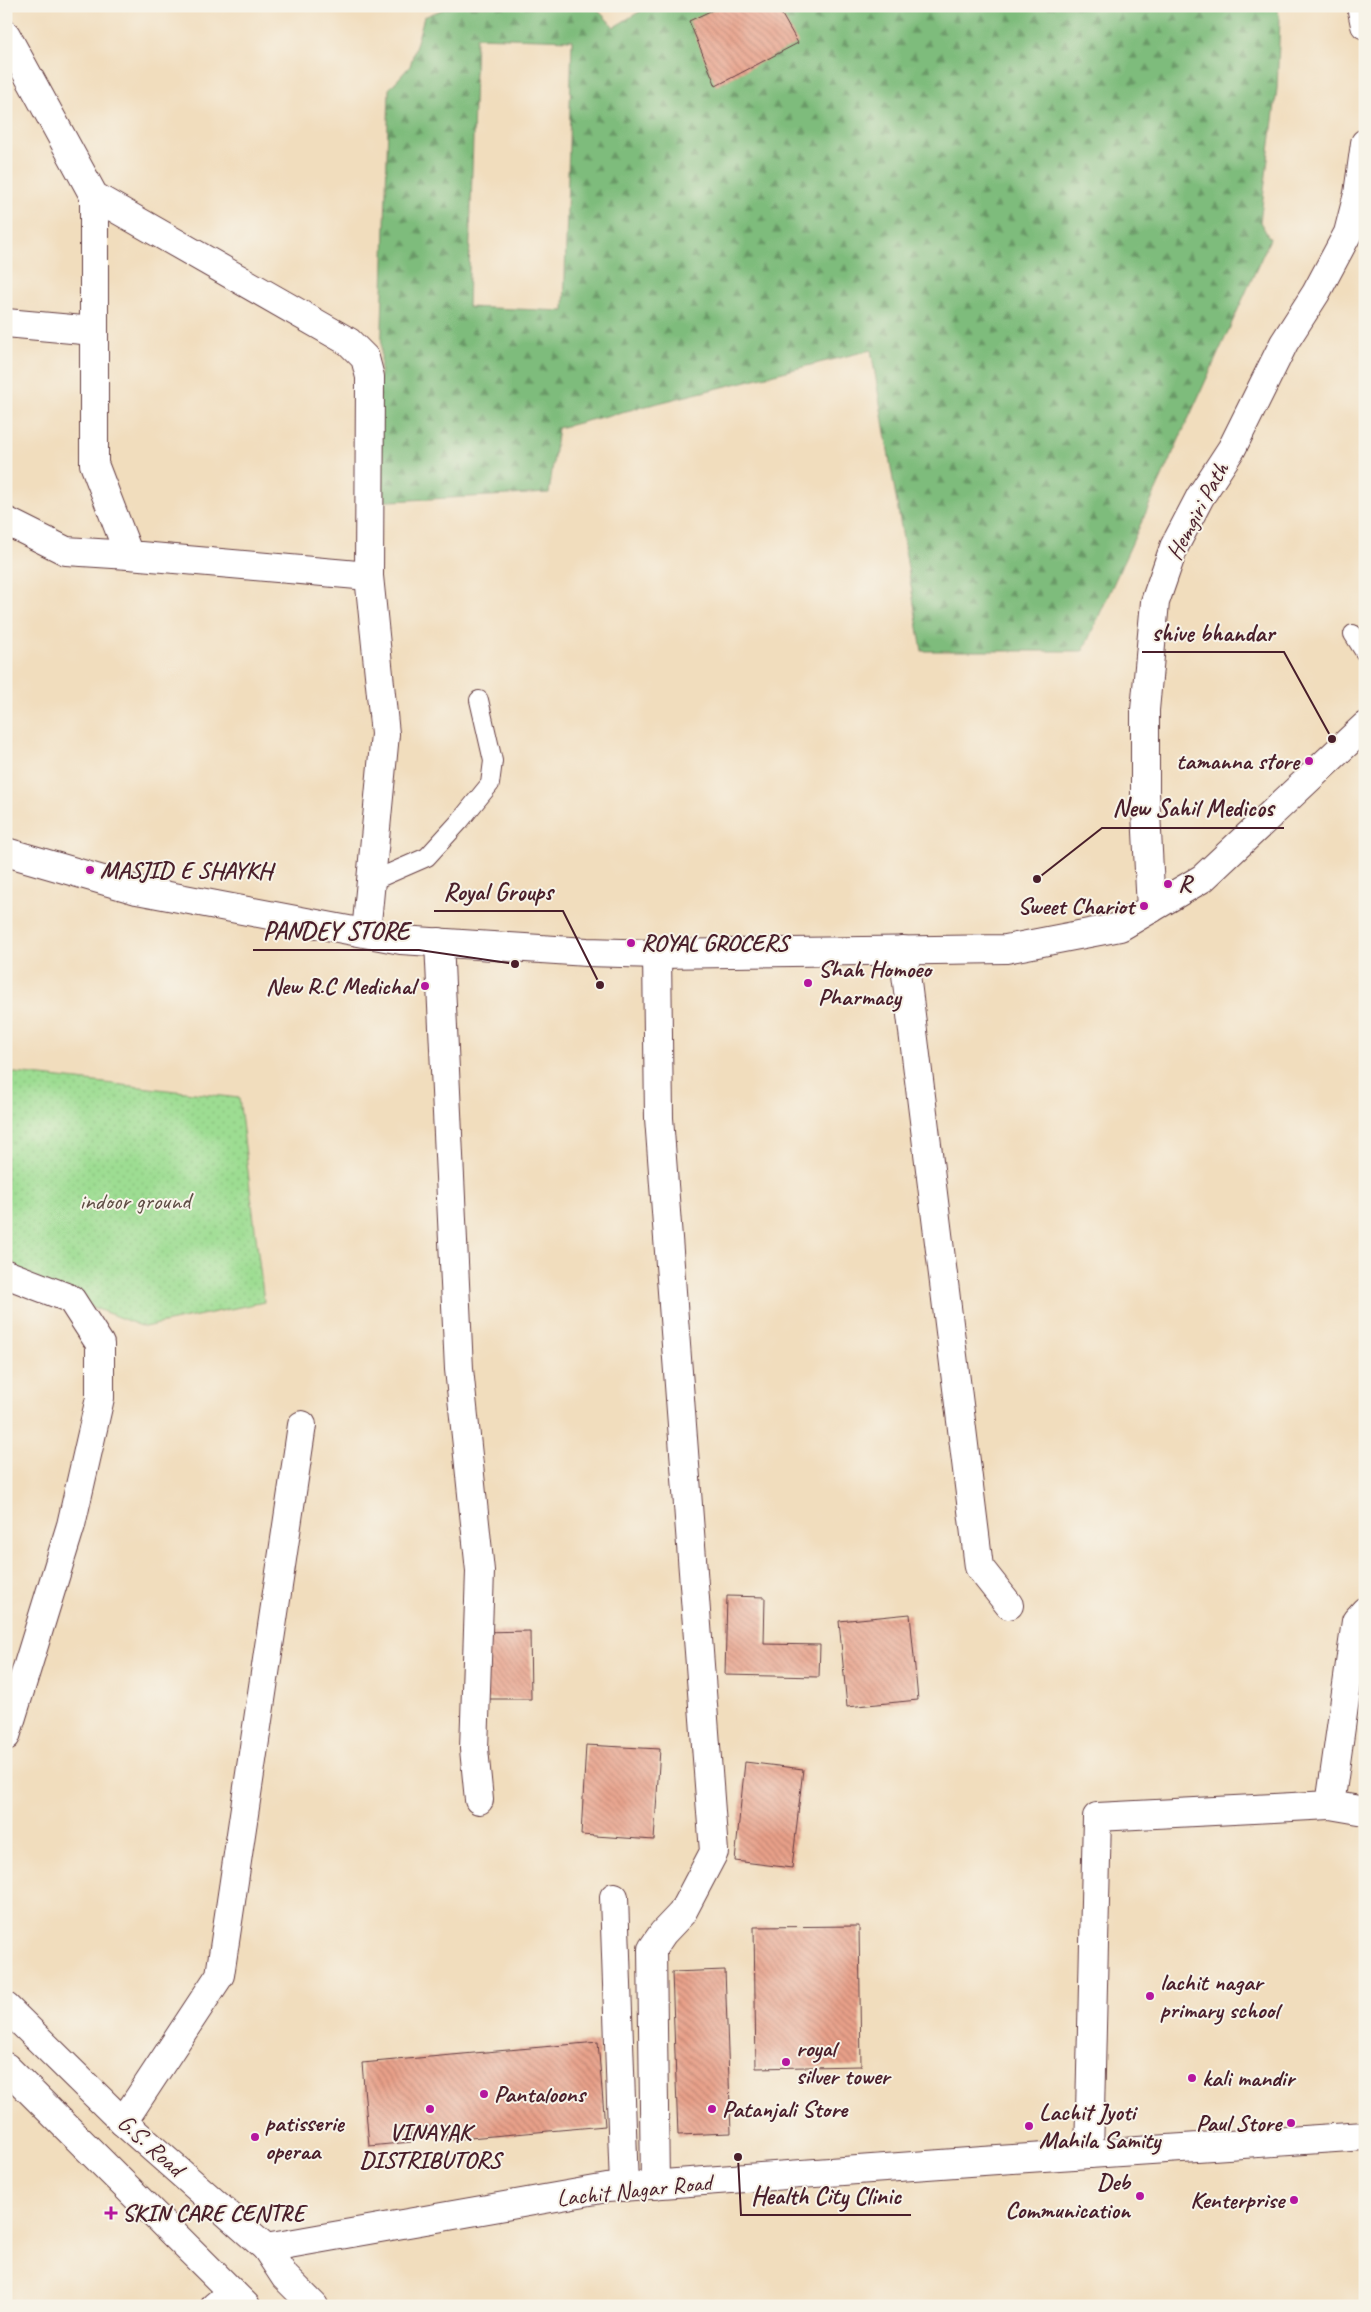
<svg xmlns="http://www.w3.org/2000/svg" width="1371" height="2312" font-family="Caveat,sans-serif">
  <style>
    .forest { fill: url(#forest-firs); stroke: #646e54; fill-rule: evenodd }
    .park { fill: url(#park-dots); stroke: #747e5e }
    .building { fill: url(#building-back-hatch) }
    .lines { fill: none; stroke-linecap: round; stroke-linejoin: round }
    .service-casing { stroke: #633c41; stroke-width: 20 }
    .minor-casing { stroke: #633c41; stroke-width: 30 }
    .primary-casing { stroke: #633c41; stroke-width: 30 }
    .service { stroke: #fff; stroke-width: 18 }
    .minor { stroke: #fff; stroke-width: 28 }
    .primary { stroke: #fff; stroke-width: 28 }
    .poi-dot { fill: #b5179e; stroke: #f7f3e8; stroke-width: 2 }
    .labels { text-anchor: middle; dominant-baseline: central; stroke-width: 4; stroke-linejoin: round; paint-order: stroke }
    .street-label { font-size: 24px; fill: #4a1f2b; stroke: #f7f3e8 }
    .poi-label { font-size: 24px; font-weight: bold; fill: #4a1f2b; stroke: #f7f3e8; text-anchor: start }
    .park-label { font-size: 24px; fill: #5f4e45; stroke: #f7f3e8 }
    .leader { fill: none; stroke: #4a1f2b; stroke-width: 2 }
    .callout-dot { fill: #4a1f2b; stroke: #f7f3e8; stroke-width: 2 }
    .callout-label { font-size: 25px; text-anchor: middle; font-weight: bold; fill: #4a1f2b; stroke: #f7f3e8; stroke-width: 4; stroke-linejoin: round; paint-order: stroke }
  </style>
  <defs>
    <pattern id="forest-firs" width="22" height="20" patternUnits="userSpaceOnUse" patternTransform="scale(1.25)"><rect width="22" height="20" fill="#7ebc7c"/><path d="M5 1l3.5 6h-7zM16 11l3.5 6h-7z" fill="#699866"/></pattern>
    <pattern id="park-dots" width="8" height="8" patternUnits="userSpaceOnUse" patternTransform="scale(1.25)"><rect width="8" height="8" fill="#9ddd92"/><path d="M2 2h.1M6 6h.1" fill="none" stroke="#89bd7e" stroke-width="1.8" stroke-linecap="round"/></pattern>
    <pattern id="building-back-hatch" width="6" height="6" patternUnits="userSpaceOnUse" patternTransform="scale(1.25)"><rect width="6" height="6" fill="#e8a089"/><path d="M-1 5l2 2M0 0l6 6M5-1l2 2" fill="none" stroke="#be8270"/></pattern>
  </defs>
  <rect width="100%" height="100%" fill="#f7f3e8"/>
  <filter id="ink" filterUnits="userSpaceOnUse"><feTurbulence type="fractalNoise" baseFrequency=".02" numOctaves="2"/><feDisplacementMap in="SourceGraphic" scale="10" xChannelSelector="R" yChannelSelector="G"/><feConvolveMatrix kernelMatrix="1 2 1 2 8 2 1 2 1" color-interpolation-filters="sRGB"/></filter>
  <filter id="wash" filterUnits="userSpaceOnUse"><feTurbulence type="fractalNoise" baseFrequency=".0096" numOctaves="4" result="noise"/><feDisplacementMap in="SourceGraphic" scale="20" xChannelSelector="R" yChannelSelector="G"/><feGaussianBlur stdDeviation="1.12" result="paint"/><feColorMatrix in="noise" values="0 0 0 0 0 0 0 0 0 0 0 0 0 0 0 0 0 1.4 0 .05"/><feComposite in="paint" operator="in"/></filter>
  <g filter="url(#wash)">
    <rect width="100%" height="100%" fill="#f1ddbd"/>
    <!-- forest -->
    <path class="forest" d="M451,6h143l20,21 35,-21h628l3,14 -3,69 -17,133 10,17 -187,412h-161l-51,-301 -313,78 -9,65 -179,9 11,-142 8,-271 21,-23 14,-49zM476,37l96,3 -8,271 -96,-4z"/>
    <!-- park -->
    <polygon class="park" points="6,1072 239,1098 264,1302 144,1327 40,1287 6,1256"/>
    <g id="blocks">
      <!-- building -->
      <g class="building">
        <polygon points="721,6 777,6 798,43 716,86 689,21"/>
        <polygon points="727,1596 765,1597 764,1644 820,1645 819,1677 725,1675"/>
        <polygon points="910,1614 918,1700 847,1707 839,1621"/>
        <polygon points="530,1631 531,1699 482,1699 481,1632"/>
        <polygon points="586,1745 660,1749 654,1840 581,1835"/>
        <polygon points="745,1762 803,1769 792,1868 735,1861"/>
        <polygon points="859,1926 861,2066 756,2068 754,1927"/>
        <polygon points="725,1970 731,2133 678,2135 672,1972"/>
        <polygon points="598,2042 605,2126 447,2140 446,2125 410,2128 411,2142 369,2146 362,2063"/>
      </g>
    </g>
  </g>
  <g filter="url(#ink)">
    <use href="#blocks" fill-opacity="0" stroke="#633c41" stroke-width="1"/>
    <g class="lines">
      <!-- service casing -->
      <g class="service-casing">
        <g id="service">
          <polyline points="1353,634 1365,653"/>
          <polyline points="372,881 427,857 459,822 490,784 493,761 479,700"/>
        </g>
      </g>
      <!-- minor casing -->
      <g class="minor-casing">
        <g id="minor">
          <polyline points="1361,6 1365,25"/>
          <polyline points="6,35 94,196 349,342 365,358 370,377 369,576 385,734 366,933"/>
          <polyline points="94,196 94,464 129,555 369,576"/>
          <polyline points="6,323 94,331"/>
          <polyline points="6,521 66,551 129,555"/>
          <polyline points="6,852 137,890 401,940 587,952 657,954 1006,949 1120,927 1203,878 1365,726"/>
          <polyline points="1151,909 1145,793 1145,710 1155,602 1174,547 1200,497 1232,448 1284,343 1316,293 1348,233 1358,194 1365,143"/>
          <polyline points="439,942 459,1369 480,1571 474,1749 479,1800"/>
          <polyline points="903,950 979,1567 1009,1605"/>
          <polyline points="6,1274 71,1299 100,1344 100,1398 71,1525 6,1736"/>
          <polyline points="1330,1805 1365,1811"/>
          <polyline points="614,1897 624,2187"/>
          <polyline points="123,2122 220,1975 302,1425"/>
          <polyline points="1089,2154 1097,1817 1330,1805 1356,1621 1365,1611"/>
          <polyline points="655,2185 652,1949 663,1933 682,1913 714,1852 659,1118 657,954"/>
          <polyline points="266,2248 607,2188 983,2161 1365,2136"/>
          <polyline points="215,2306 232,2292"/>
        </g>
      </g>
      <!-- primary casing -->
      <g class="primary-casing">
        <g id="primary">
          <polyline points="6,2007 123,2122 266,2248 285,2277 314,2306"/>
          <polyline points="6,2067 246,2306"/>
        </g>
      </g>
      <!-- service -->
      <use href="#service" class="service"/>
      <!-- minor -->
      <use href="#minor" class="minor"/>
      <!-- primary -->
      <use href="#primary" class="primary"/>
    </g>
  </g>
  <!-- markers -->
  <g class="poi-dot">
    <circle cx="1309" cy="761" r="5"/>
    <circle cx="90" cy="870" r="5"/>
    <circle cx="1168" cy="884" r="5"/>
    <circle cx="1144" cy="906" r="5"/>
    <circle cx="631" cy="943" r="5"/>
    <circle cx="808" cy="983" r="5"/>
    <circle cx="425" cy="986" r="5"/>
    <circle cx="1150" cy="1996" r="5"/>
    <circle cx="786" cy="2062" r="5"/>
    <circle cx="1192" cy="2078" r="5"/>
    <circle cx="484" cy="2094" r="5"/>
    <circle cx="430" cy="2109" r="5"/>
    <circle cx="712" cy="2109" r="5"/>
    <circle cx="1291" cy="2123" r="5"/>
    <circle cx="1029" cy="2126" r="5"/>
    <circle cx="255" cy="2137" r="5"/>
    <circle cx="1140" cy="2196" r="5"/>
    <circle cx="1294" cy="2200" r="5"/>
    <path d="M108.5 2205.5h5v5h5v5h-5v5h-5v-5h-5v-5h5z"/>
  </g>
  <g class="labels">
    <!-- street labels -->
    <g class="street-label">
      <text transform="translate(1197 511) rotate(-62)">Hemgiri Path</text>
      <text transform="translate(151 2145) rotate(42)">G.S. Road</text>
      <text transform="translate(634 2190) rotate(-6)">Lachit Nagar Road</text>
    </g>
    <!-- poi labels -->
    <g class="poi-label">
      <text x="1299" y="761" text-anchor="end">tamanna store</text>
      <text x="100" y="870">MASJID E SHAYKH</text>
      <text x="1178" y="884">R</text>
      <text x="1134" y="906" text-anchor="end">Sweet Chariot</text>
      <text x="641" y="943">ROYAL GROCERS</text>
      <text x="818" y="969">Shah Homoeo<tspan x="818" dy="28">Pharmacy</tspan></text>
      <text x="415" y="986" text-anchor="end">New R.C Medichal</text>
      <text x="1160" y="1982">lachit nagar<tspan x="1160" dy="28">primary school</tspan></text>
      <text x="796" y="2048">royal<tspan x="796" dy="28">silver tower</tspan></text>
      <text x="1202" y="2078">kali mandir</text>
      <text x="494" y="2094">Pantaloons</text>
      <text x="722" y="2109">Patanjali Store</text>
      <text x="1039" y="2112">Lachit Jyoti<tspan x="1039" dy="28">Mahila Samity</tspan></text>
      <text x="265" y="2123">patisserie<tspan x="265" dy="28">operaa</tspan></text>
      <text x="1281" y="2123" text-anchor="end">Paul Store</text>
      <text x="430" y="2132" text-anchor="middle">VINAYAK<tspan x="430" dy="28">DISTRIBUTORS</tspan></text>
      <text x="1130" y="2182" text-anchor="end">Deb<tspan x="1130" dy="28">Communication</tspan></text>
      <text x="1284" y="2200" text-anchor="end">Kenterprise</text>
      <text x="122" y="2213">SKIN CARE CENTRE</text>
    </g>
    <!-- park labels -->
    <g class="park-label">
      <text x="135" y="1201">indoor ground</text>
    </g>
  </g>
  <!-- callouts -->
  <path class="leader" d="M1332 739L1284 652H1142M1037 879L1102 828H1284M600 985L563 911H434M515 964L419 950H253M738 2157L741 2215H911"/>
  <g class="callout-dot">
    <circle cx="1332" cy="739" r="5"/>
    <circle cx="1037" cy="879" r="5"/>
    <circle cx="600" cy="985" r="5"/>
    <circle cx="515" cy="964" r="5"/>
    <circle cx="738" cy="2157" r="5"/>
  </g>
  <g class="callout-label">
    <text x="1213" y="641">shive bhandar</text>
    <text x="1193" y="816">New Sahil Medicos</text>
    <text x="498" y="900">Royal Groups</text>
    <text x="336" y="939">PANDEY STORE</text>
    <text x="826" y="2204">Health City Clinic</text>
  </g>
  <!-- margin -->
  <rect width="1371" height="2312" fill="none" stroke="#f7f3e8" stroke-width="25"/>
</svg>
